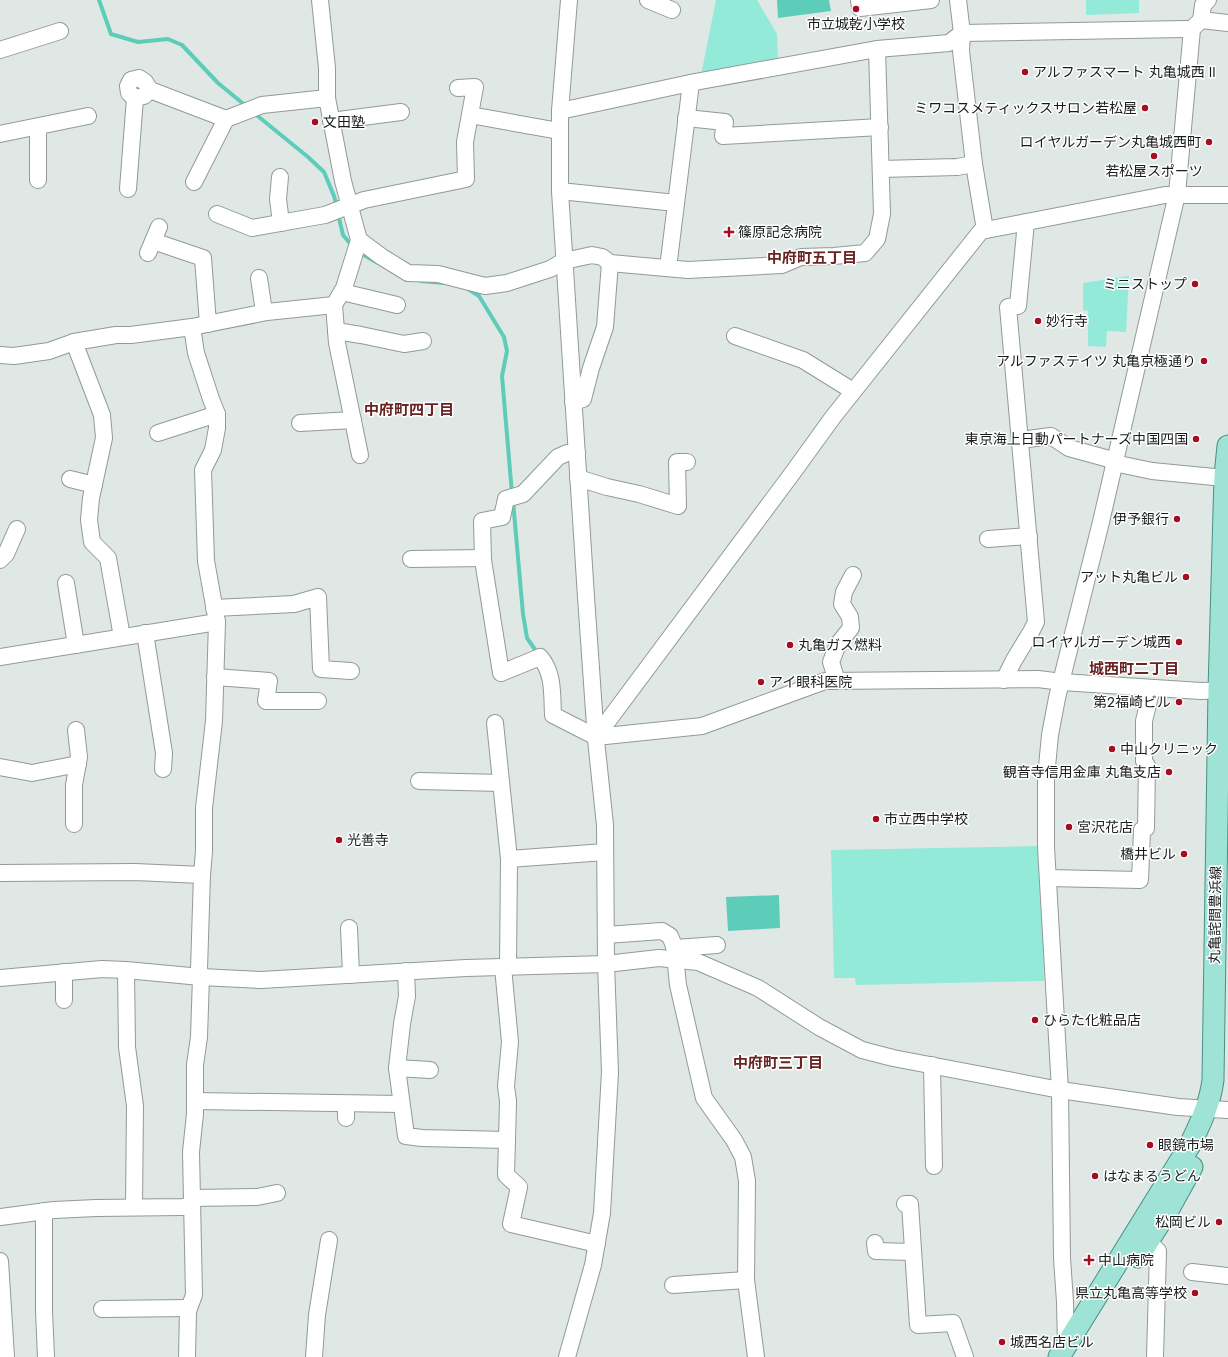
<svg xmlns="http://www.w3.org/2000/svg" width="1228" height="1357" font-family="Jost,'Noto Sans JP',sans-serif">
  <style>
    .green { fill: #93ead9 }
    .water { fill: #5dcdb9 }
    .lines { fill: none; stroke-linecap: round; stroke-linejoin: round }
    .stream { stroke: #5dcdb9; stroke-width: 4 }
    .minor-casing { stroke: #929a98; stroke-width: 18 }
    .major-casing { stroke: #469183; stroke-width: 23 }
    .minor { stroke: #fff; stroke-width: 16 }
    .major { stroke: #9ee3d6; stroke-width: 21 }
    .poi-dot { fill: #a60e20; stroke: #fff; stroke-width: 1.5 }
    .labels { text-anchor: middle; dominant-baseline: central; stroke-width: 3; stroke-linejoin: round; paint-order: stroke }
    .poi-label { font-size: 14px; fill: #181b1b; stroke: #fff; text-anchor: start }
    .street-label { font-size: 14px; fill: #181b1b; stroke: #fff }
    .neighbourhood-label { font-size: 15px; font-weight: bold; fill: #692323; stroke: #fff }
  </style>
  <rect width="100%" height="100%" fill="#e0e8e6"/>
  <!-- green -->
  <g class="green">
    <polygon points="716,0 757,0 777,34 778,61 701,75"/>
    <polygon points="1086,0 1139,0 1139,13 1086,15"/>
    <polygon points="1129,276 1126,332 1107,331 1106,347 1088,346 1088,311 1083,310 1083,283"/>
    <polygon points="1041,846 1044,981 856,985 855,978 834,978 831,850"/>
  </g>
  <!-- water -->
  <g class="water">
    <polygon points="777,0 829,0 831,11 778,18"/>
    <polygon points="779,895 780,928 728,931 726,897"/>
  </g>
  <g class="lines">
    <!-- stream -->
    <g class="stream">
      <polyline points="99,0 111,34 138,42 168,39 182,45 218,83 246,106"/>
      <polyline points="254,113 308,157 324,172 334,196 337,207"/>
      <polyline points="338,214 343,235 353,247"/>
      <polyline points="360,253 378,263"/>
      <polyline points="421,281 444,283"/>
      <polyline points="468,289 479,296 504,337 507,351 502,376 512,494"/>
      <polyline points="513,501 523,614 527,638 536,651"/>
    </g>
    <!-- minor casing -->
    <g class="minor-casing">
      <g id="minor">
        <polyline points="648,0 672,10"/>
        <polyline points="859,0 860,8 931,0"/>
        <polyline points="958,0 962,33 961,51 974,164 985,230"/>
        <polyline points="1201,20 1203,5 1208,0"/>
        <polyline points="0,50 60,31"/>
        <polyline points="150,90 144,96 135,98 129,93 128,86 131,80 139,78 145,82 150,90 226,119"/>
        <polyline points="560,111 695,82 877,49 949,43 962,33 1185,29 1192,29 1201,20 1228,23"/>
        <polyline points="470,115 559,131"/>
        <polyline points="686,118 725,122 723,136 880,127"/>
        <polyline points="331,121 401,112"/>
        <polyline points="0,134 88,116"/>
        <polyline points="881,169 957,167 974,164"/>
        <polyline points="280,177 278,199 281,223"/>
        <polyline points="38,180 38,127"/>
        <polyline points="194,182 226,119 262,105 327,98"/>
        <polyline points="128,189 135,98"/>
        <polyline points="560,191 676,203"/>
        <polyline points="217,214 252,228 325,215 364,200 466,179 465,142 475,87 458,88"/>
        <polyline points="359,240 382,257 408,273 438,274 485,286 507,283 550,269 564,261 592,255 602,257 610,263 688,270 782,265 801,257 834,256 865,253 877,239 882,214 877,49"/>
        <polyline points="153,241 203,258 208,324"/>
        <polyline points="148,253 159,227"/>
        <polyline points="668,268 691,83"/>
        <polyline points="259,278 264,312"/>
        <polyline points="342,292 397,305"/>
        <polyline points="334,305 337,343 360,455"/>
        <polyline points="336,331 361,335 404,344 423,341"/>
        <polyline points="735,336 803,360 853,391"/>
        <polyline points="74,342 102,415 104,438 91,498 89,520 92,542 108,558 122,637"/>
        <polyline points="0,355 14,356 49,351 74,342 116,335 131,335 192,327 267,312 334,305 344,288 359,240 343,181 327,98 327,68 320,0"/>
        <polyline points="573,402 583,399 591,368 605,327 610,263"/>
        <polyline points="300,423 353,420"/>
        <polyline points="158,433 217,414"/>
        <polyline points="1020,440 1051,436 1069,448 1109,459 1114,463 1152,471 1214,477 1228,476"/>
        <path d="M577,453h-10l-9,4 -35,37 -17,5 -4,18 -20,4 1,39 18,113 39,-16c14,16 12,38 13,58l43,22 106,-11 123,-45 213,-2 24,3 139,9 27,-1"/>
        <polyline points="578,478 607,487 639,494 678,506 677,462 687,462"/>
        <polyline points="70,479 94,485"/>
        <polyline points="988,539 1029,536"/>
        <polyline points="411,559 483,558"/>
        <polyline points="0,560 6,554 17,529"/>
        <polyline points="66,583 76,645"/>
        <polyline points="214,608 294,604 318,597 321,669 351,671"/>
        <polyline points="145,633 164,753 163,769"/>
        <polyline points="0,657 217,622"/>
        <polyline points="215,677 269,681 266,701 318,701"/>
        <polyline points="1004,680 1014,660 1031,632 1036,622 1008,307 1018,306 1026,222"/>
        <polyline points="837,681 831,662 838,644 851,628 850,617 842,604 844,592 853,575"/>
        <polyline points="495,723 509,859 508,967"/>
        <polyline points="596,737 794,471 833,417 981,231 1165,195 1228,195"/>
        <polyline points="0,767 32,773 78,764"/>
        <polyline points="419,781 501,783"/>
        <polyline points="74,824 74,785 79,757 76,730"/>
        <polyline points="509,859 605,852"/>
        <polyline points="0,873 135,872 202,875"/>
        <polyline points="1048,878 1140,880 1142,830 1146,828 1147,766 1144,761 1144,721 1152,688"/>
        <polyline points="349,928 351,975"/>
        <polyline points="606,935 662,931 670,936 674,946 678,985 704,1098 734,1140 743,1157 747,1181 746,1280 756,1357"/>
        <polyline points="675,948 717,945"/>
        <polyline points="126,970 127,1047 135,1106 134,1207"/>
        <polyline points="406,971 407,996 402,1024 397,1068 406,1136 422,1138 507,1140 508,1101 506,1086 510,1042 503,967"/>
        <polyline points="64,972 64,1000"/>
        <polyline points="0,978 102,969 126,970 201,977 261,980 466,968 606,964 659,958 698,962 758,988 819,1027 862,1050 893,1058 1060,1090 1178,1107 1228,1110"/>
        <polyline points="932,1065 934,1166"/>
        <polyline points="397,1068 430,1070"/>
        <polyline points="195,1101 401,1104"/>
        <polyline points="346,1104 346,1118"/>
        <polyline points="507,1140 506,1175 519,1187 511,1224 597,1244"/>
        <polyline points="192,1198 257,1197 277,1193"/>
        <polyline points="905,1204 910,1204 918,1325 953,1323 965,1357"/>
        <polyline points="44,1211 44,1311 46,1357"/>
        <polyline points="0,1217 54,1210 96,1208 183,1207 192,1205"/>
        <polyline points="1139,1234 1148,1241 1158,1251 1155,1357"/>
        <polyline points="875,1243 876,1251 913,1252"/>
        <polyline points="0,1261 6,1357"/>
        <polyline points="1192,1272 1228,1276"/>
        <polyline points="673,1285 746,1280"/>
        <polyline points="102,1309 189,1308"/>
        <polyline points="1066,1345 1065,1302 1062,1258 1060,1090 1046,847 1046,777 1050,735 1057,698 1100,526 1177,194 1192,29"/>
        <polyline points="187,1357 188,1311 194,1295 191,1152 195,1114 195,1065 199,1037 201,977 199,969 202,875 204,851 204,808 214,721 217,622 206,561 203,470 213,450 217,428 217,414 211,399 196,353 192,327"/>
        <polyline points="314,1357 317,1315 329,1240"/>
        <polyline points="567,1357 593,1265 602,1213 610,1072 606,964 605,825 596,740 586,597 560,191 560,111 569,0"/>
      </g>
    </g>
    <!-- major casing -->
    <g class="major-casing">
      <g id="major">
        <polyline points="1138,1257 1171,1205 1192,1167"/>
        <path d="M1059,1357l131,-212c10,-21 20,-41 23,-65l6,-390 6,-214 3,-30"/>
      </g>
    </g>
    <!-- minor -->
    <use href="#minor" class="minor"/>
    <!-- major -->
    <use href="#major" class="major"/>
  </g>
  <!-- markers -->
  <g class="poi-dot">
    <circle cx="856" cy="9" r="4"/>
    <circle cx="1025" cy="72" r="4"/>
    <circle cx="1145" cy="108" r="4"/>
    <circle cx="315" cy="122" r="4"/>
    <circle cx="1209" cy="142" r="4"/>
    <circle cx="1154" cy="156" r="4"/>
    <path d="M727 226h4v4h4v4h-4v4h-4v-4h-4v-4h4z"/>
    <circle cx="1195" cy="284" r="4"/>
    <circle cx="1038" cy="321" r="4"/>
    <circle cx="1204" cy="361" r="4"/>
    <circle cx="1196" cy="439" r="4"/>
    <circle cx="1177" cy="519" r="4"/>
    <circle cx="1186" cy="577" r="4"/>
    <circle cx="1179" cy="642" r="4"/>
    <circle cx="790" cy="645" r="4"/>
    <circle cx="761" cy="682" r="4"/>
    <circle cx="1179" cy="702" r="4"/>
    <circle cx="1112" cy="749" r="4"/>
    <circle cx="1169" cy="772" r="4"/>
    <circle cx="876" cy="819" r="4"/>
    <circle cx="1069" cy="827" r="4"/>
    <circle cx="339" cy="840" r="4"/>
    <circle cx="1184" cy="854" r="4"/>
    <circle cx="1035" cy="1020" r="4"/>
    <circle cx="1150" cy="1145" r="4"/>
    <circle cx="1095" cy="1176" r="4"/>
    <circle cx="1219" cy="1222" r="4"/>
    <path d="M1087 1254h4v4h4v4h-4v4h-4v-4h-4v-4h4z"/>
    <circle cx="1195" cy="1293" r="4"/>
    <circle cx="1002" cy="1342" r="4"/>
  </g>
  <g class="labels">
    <!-- poi labels -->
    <g class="poi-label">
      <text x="856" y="24" text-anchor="middle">市立城乾小学校</text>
      <text x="1033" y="72">アルファスマート 丸亀城西 II</text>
      <text x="1137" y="108" text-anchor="end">ミワコスメティックスサロン若松屋</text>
      <text x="323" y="122">文田塾</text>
      <text x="1201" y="142" text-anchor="end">ロイヤルガーデン丸亀城西町</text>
      <text x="1154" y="171" text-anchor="middle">若松屋スポーツ</text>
      <text x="738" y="232">篠原記念病院</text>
      <text x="1187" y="284" text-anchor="end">ミニストップ</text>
      <text x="1046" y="321">妙行寺</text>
      <text x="1196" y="361" text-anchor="end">アルファステイツ 丸亀京極通り</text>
      <text x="1188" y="439" text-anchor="end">東京海上日動パートナーズ中国四国</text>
      <text x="1169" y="519" text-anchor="end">伊予銀行</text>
      <text x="1178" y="577" text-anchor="end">アット丸亀ビル</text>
      <text x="1171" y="642" text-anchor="end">ロイヤルガーデン城西</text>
      <text x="798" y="645">丸亀ガス燃料</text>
      <text x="769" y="682">アイ眼科医院</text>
      <text x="1171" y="702" text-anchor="end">第２福崎ビル</text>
      <text x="1120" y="749">中山クリニック</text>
      <text x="1161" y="772" text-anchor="end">観音寺信用金庫 丸亀支店</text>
      <text x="884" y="819">市立西中学校</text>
      <text x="1077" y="827">宮沢花店</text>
      <text x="347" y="840">光善寺</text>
      <text x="1176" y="854" text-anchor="end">橋井ビル</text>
      <text x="1043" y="1020">ひらた化粧品店</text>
      <text x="1158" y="1145">眼鏡市場</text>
      <text x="1103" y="1176">はなまるうどん</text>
      <text x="1211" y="1222" text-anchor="end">松岡ビル</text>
      <text x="1098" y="1260">中山病院</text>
      <text x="1187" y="1293" text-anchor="end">県立丸亀高等学校</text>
      <text x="1010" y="1342">城西名店ビル</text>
    </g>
    <!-- street labels -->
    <g class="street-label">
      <text transform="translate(1215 915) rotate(-89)">丸亀詫間豊浜線</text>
    </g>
    <!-- neighbourhood labels -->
    <g class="neighbourhood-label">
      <text x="812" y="258">中府町五丁目</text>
      <text x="409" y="410">中府町四丁目</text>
      <text x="1134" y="669">城西町二丁目</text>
      <text x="778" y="1063">中府町三丁目</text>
    </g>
  </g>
</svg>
